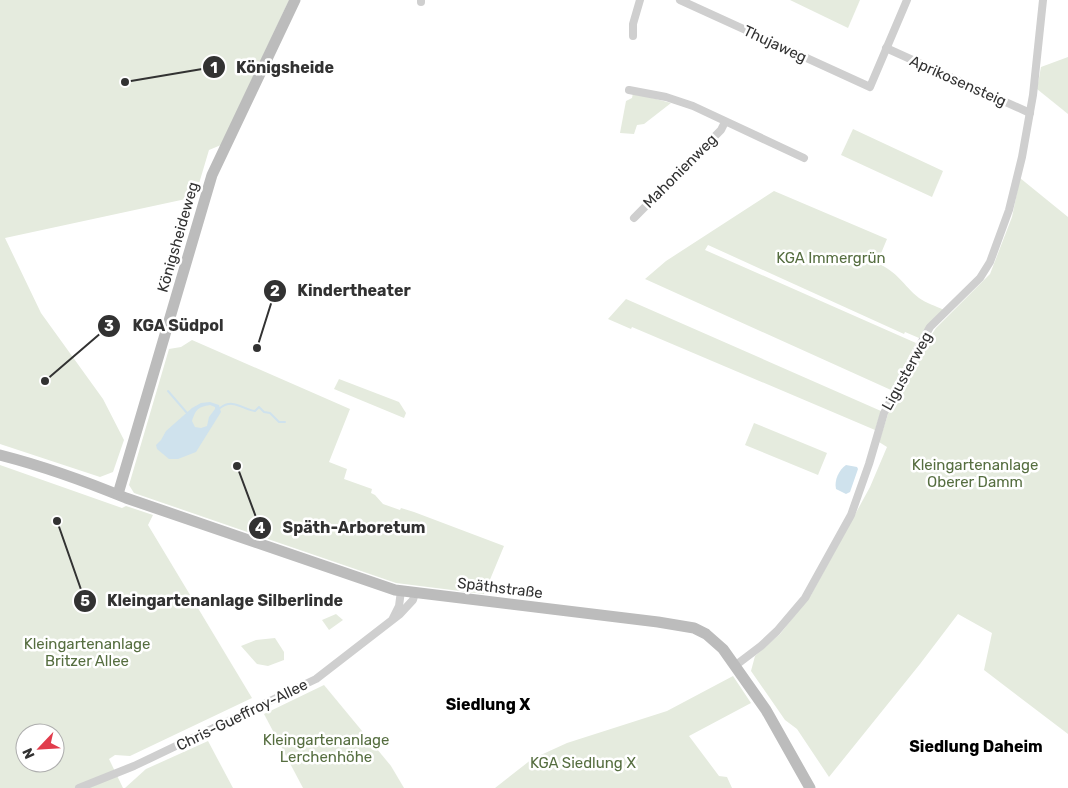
<svg xmlns="http://www.w3.org/2000/svg" width="1068" height="788" font-family="Rubik,sans-serif">
  <style>
    .green { fill: #e5ebde; fill-rule: evenodd }
    .water { fill: #cfe2ed; fill-rule: evenodd }
    .lines { fill: none; stroke-linecap: round; stroke-linejoin: round }
    .stream { stroke: #cfe2ed; stroke-width: 2 }
    .street { stroke: #cfcfcf; stroke-width: 8 }
    .secondary { stroke: #bcbcbc; stroke-width: 11 }
    .labels { text-anchor: middle; dominant-baseline: central; stroke-width: 5; stroke-linejoin: round; paint-order: stroke }
    .street-label { font-size: 15px; fill: #323232; stroke: #fff }
    .park-label { font-size: 15px; fill: #566e40; stroke: #fff }
    .neighbourhood-label { font-size: 16px; font-weight: bold; fill: #000; stroke: #fff }
    .leader { fill: none; stroke: #323232; stroke-width: 2 }
    .callout-dot { fill: #323232; stroke: #fff; stroke-width: 2 }
    .mark-label { font-size: 15px; text-anchor: middle; font-weight: bold; fill: #fff }
    .callout-label { font-size: 16px; text-anchor: middle; font-weight: bold; fill: #323232; stroke: #fff; stroke-width: 5; stroke-linejoin: round; paint-order: stroke }
  </style>
  <rect width="100%" height="100%" fill="#fff"/>
  <!-- green -->
  <g class="green">
    <polygon points="0,0 289,0 221,145 209,150 195,197 5,238 41,313 103,399 124,440 113,472 100,477 0,444"/>
    <polygon points="790,0 860,0 848,28"/>
    <polygon points="1068,57 1068,114 1037,89 1041,67"/>
    <polygon points="633,93 671,103 644,124 637,125 634,134 620,133 626,101 632,98"/>
    <polygon points="853,129 943,171 932,197 841,155"/>
    <polygon points="1020,178 1068,217 1068,734 984,670 992,633 958,614 920,664 829,777 797,729 785,720 751,671 755,656 780,634 811,595 870,487 887,447 879,442 889,411 928,340 936,328 990,274 1012,217"/>
    <path d="M774,191l113,48 -10,24c21,9 26,22 42,35 7,5 17,8 25,12l-17,17 -8,11 -14,-6 -1,2 -196,-89 -3,5 211,93 -25,47 -246,-111 21,-18z"/>
    <polygon points="626,299 881,411 875,430 632,327 631,329 608,319"/>
    <polygon points="192,340 350,409 329,462 347,469 344,479 372,489 371,493 375,495 383,504 400,510 401,508 414,512 504,546 484,594 396,583 134,493 129,485 169,349 181,347"/>
    <polygon points="339,379 399,402 406,413 404,418 334,389"/>
    <polygon points="754,423 827,453 818,475 745,445"/>
    <path d="M0,465l122,43 4,-2 27,9 -5,10 104,173 -122,58 -15,-1 -6,4 14,29h-123zM25,733h30v30h-30z"/>
    <polygon points="336,614 343,620 329,630 322,620"/>
    <polygon points="275,638 284,652 284,660 268,666 257,664 241,646 256,640"/>
    <polygon points="733,676 751,703 689,736 719,776 727,777 732,788 495,788 532,759 567,743 667,711"/>
    <polygon points="324,685 391,766 404,788 303,788 264,714"/>
    <polygon points="208,741 233,788 125,788 146,769"/>
  </g>
  <!-- water -->
  <g class="water">
    <path d="M210,402l9,3 2,7 -25,40 -18,7h-9l-12,-10 -1,-4 5,-5 5,-9 26,-23 9,-5zM210,405l5,2v2l-6,8 -2,9 -6,2 -6,-1 -3,-6c4,-12 6,-14 18,-16z"/>
    <path d="M846,465l11,2 1,2 -8,23 -4,2 -10,-5c-2,-9 3,-19 10,-24z"/>
  </g>
  <g class="lines">
    <!-- stream -->
    <g class="stream">
      <polyline points="168,391 187,413"/>
      <path d="M220,408c13,-10 22,1 35,3l4,-4 5,5 6,1 9,9h6"/>
    </g>
    <!-- street -->
    <g class="street">
      <polyline points="680,0 870,87 907,0"/>
      <polyline points="421,2 421,0"/>
      <polyline points="633,36 633,24 640,0"/>
      <polyline points="886,48 1030,113"/>
      <polyline points="629,90 666,97 693,106 804,158"/>
      <polyline points="634,218 721,130 725,122"/>
      <polyline points="393,618 399,606 401,591"/>
      <polyline points="736,665 761,646 777,631 805,598 851,515 869,464 884,413 921,343 930,327 980,278 990,262 1009,210 1022,157 1033,95 1043,0"/>
      <polyline points="79,788 134,766 316,679 400,614 413,600 415,593"/>
    </g>
    <!-- secondary -->
    <g class="secondary">
      <path d="M0,455c43,11 85,26 126,43l269,92 263,32 36,6 12,6 17,15 43,61 44,78"/>
      <polyline points="118,494 212,175 295,0"/>
    </g>
  </g>
  <g class="labels">
    <!-- street labels -->
    <g class="street-label">
      <text transform="translate(775 44) rotate(25)">Thujaweg</text>
      <text transform="translate(958 81) rotate(24)">Aprikosensteig</text>
      <text transform="translate(680 171) rotate(-45)">Mahonienweg</text>
      <text transform="translate(178 237) rotate(-74)">Königsheideweg</text>
      <text transform="translate(907 371) rotate(-61)">Ligusterweg</text>
      <text transform="translate(500 588) rotate(7)">Späthstraße</text>
      <text transform="translate(242 715) rotate(-26)">Chris-Gueffroy-Allee</text>
    </g>
    <!-- park labels -->
    <g class="park-label">
      <text x="831" y="258">KGA Immergrün</text>
      <text x="975" y="465">Kleingartenanlage<tspan x="975" dy="17">Oberer Damm</tspan></text>
      <text x="87" y="644">Kleingartenanlage<tspan x="87" dy="17">Britzer Allee</tspan></text>
      <text x="326" y="740">Kleingartenanlage<tspan x="326" dy="17">Lerchenhöhe</tspan></text>
      <text x="583" y="763">KGA Siedlung X</text>
    </g>
    <!-- neighbourhood labels -->
    <g class="neighbourhood-label">
      <text x="488" y="704">Siedlung X</text>
      <text x="976" y="746">Siedlung Daheim</text>
    </g>
  </g>
  <!-- callouts -->
  <path class="leader" d="M125 82L214 67M257 348L275 291M45 381L109 326M237 466L260 528M57 521L85 601"/>
  <g class="callout-dot">
    <circle cx="125" cy="82" r="5"/>
    <circle cx="257" cy="348" r="5"/>
    <circle cx="45" cy="381" r="5"/>
    <circle cx="237" cy="466" r="5"/>
    <circle cx="57" cy="521" r="5"/>
    <circle cx="214" cy="67" r="12"/>
    <circle cx="275" cy="291" r="12"/>
    <circle cx="109" cy="326" r="12"/>
    <circle cx="260" cy="528" r="12"/>
    <circle cx="85" cy="601" r="12"/>
  </g>
  <g class="mark-label">
    <text x="214" y="73">1</text>
    <text x="275" y="296">2</text>
    <text x="109" y="331">3</text>
    <text x="260" y="533">4</text>
    <text x="85" y="606">5</text>
  </g>
  <g class="callout-label">
    <text x="285" y="73">Königsheide</text>
    <text x="354" y="296">Kindertheater</text>
    <text x="178" y="331">KGA Südpol</text>
    <text x="354" y="533">Späth-Arboretum</text>
    <text x="225" y="606">Kleingartenanlage Silberlinde</text>
  </g>
  <!-- north arrow -->
  <g transform="translate(40 748) rotate(245)"><circle r="24" fill="#ffffff" stroke="#adadad"/>
  <path d="M0-4L9 19L0 12L-9 19Z" fill="#e13c4c"/>
  <text y="-8" font-size="14" font-weight="bold" text-anchor="middle" fill="#323232">N</text>
  </g>
</svg>
